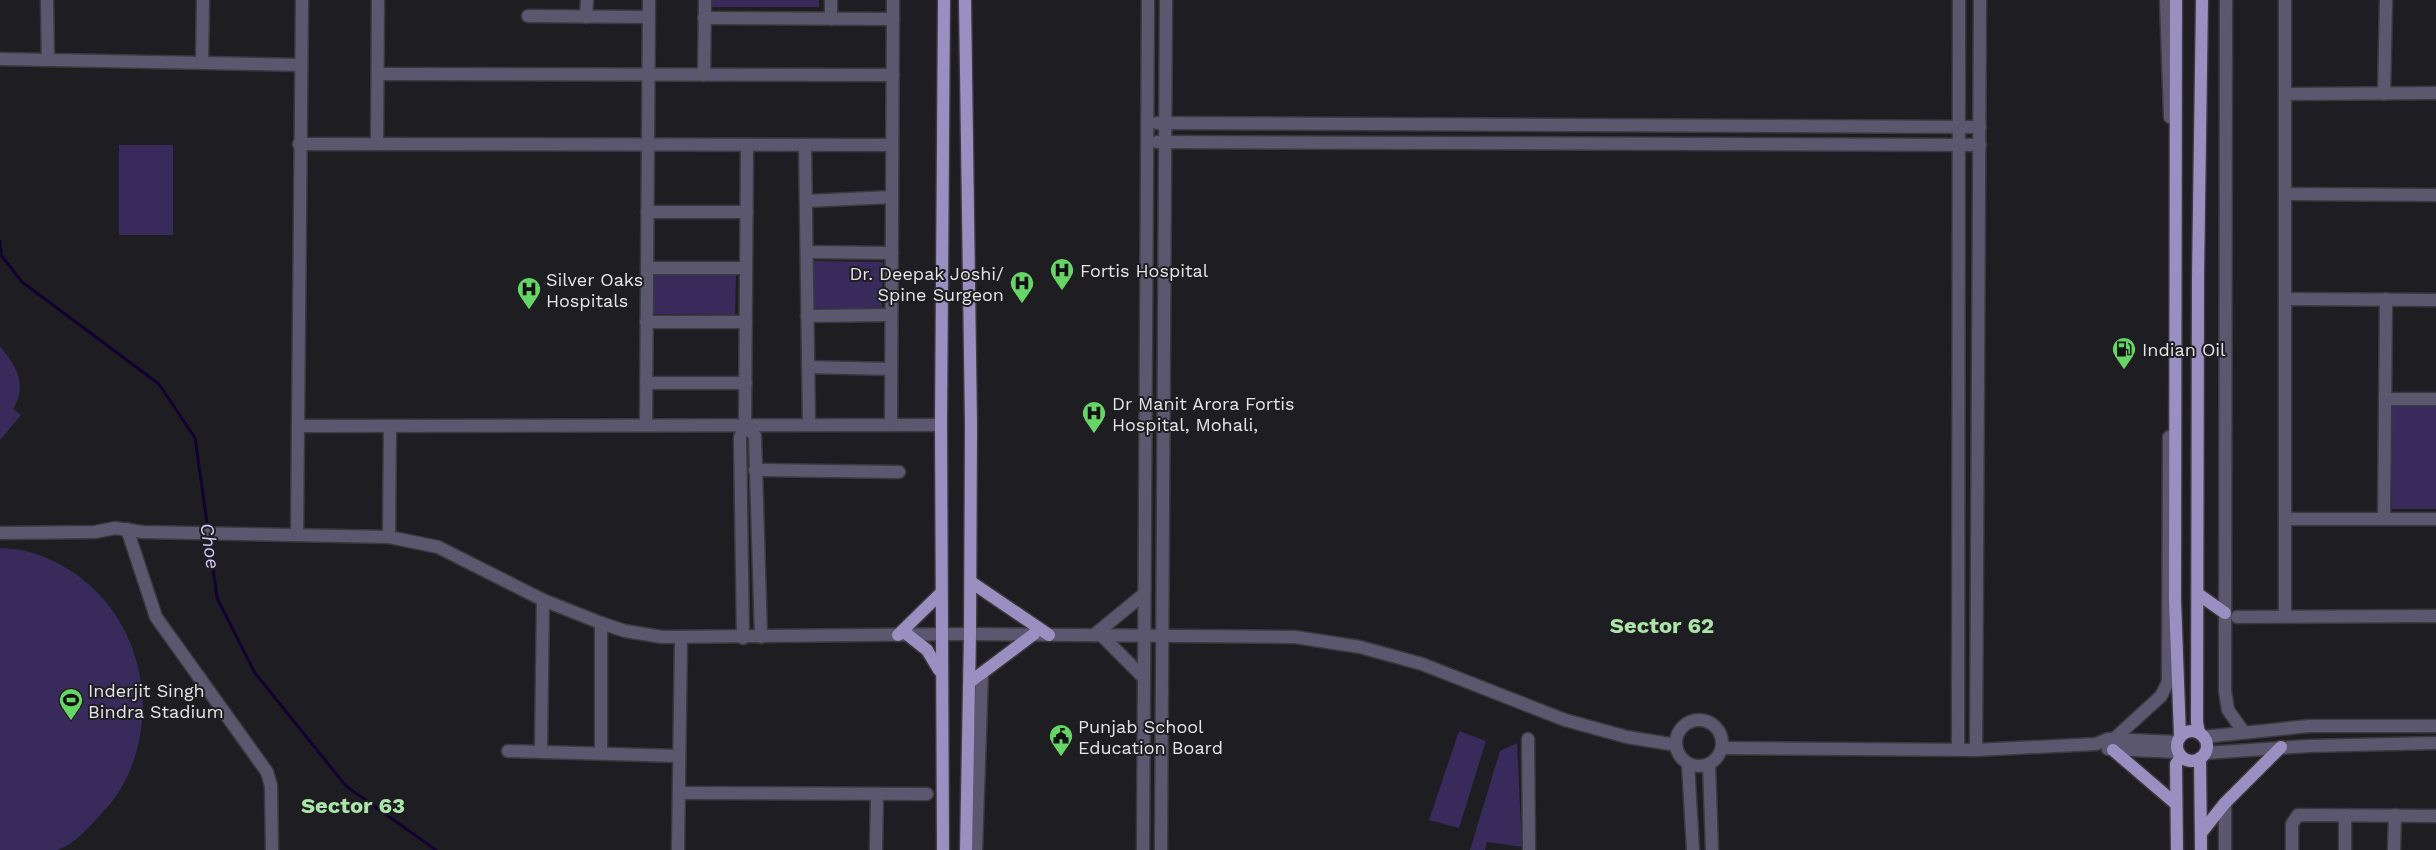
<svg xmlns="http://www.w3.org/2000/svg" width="2436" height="850" font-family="'Work Sans',sans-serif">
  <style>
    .green { fill: #382b5b }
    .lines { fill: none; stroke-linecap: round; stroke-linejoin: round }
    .stream { stroke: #13022f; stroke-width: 3 }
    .minor-casing { stroke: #3a393d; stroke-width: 15 }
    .major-casing { stroke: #3a393d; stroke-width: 15 }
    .minor { stroke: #5b576f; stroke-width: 12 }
    .major { stroke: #9990c1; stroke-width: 12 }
    .labels { text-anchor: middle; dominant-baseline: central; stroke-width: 4; stroke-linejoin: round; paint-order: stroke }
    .poi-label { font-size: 18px; fill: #e5e5e7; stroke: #1e1d21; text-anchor: start }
    .water-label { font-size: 19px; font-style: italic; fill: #d0c7f8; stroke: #1e1d21 }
    .district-label { font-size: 22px; font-weight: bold; fill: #abe4a8; stroke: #1e1d21 }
  </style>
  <rect width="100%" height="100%" fill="#1e1d21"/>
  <!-- green -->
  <g class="green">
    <rect x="711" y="0" width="108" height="7"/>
    <rect x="119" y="145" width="54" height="90"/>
    <polygon points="814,261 883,262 882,309 813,308"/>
    <polygon points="653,274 736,275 735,315 652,314"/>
    <path d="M0,346c16,20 28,38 13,63l8,6 -21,25z"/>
    <rect x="2392" y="404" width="44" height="105"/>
    <path d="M0,548c9,1 18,1 26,3 78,21 123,94 116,171 -4,35 -16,67 -41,92 -12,13 -26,30 -44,36 -11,0 -44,0 -57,0z"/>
    <polygon points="1459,731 1486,741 1459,828 1429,820"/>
    <polygon points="1517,743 1522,847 1487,842 1485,850 1470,850 1500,751"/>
  </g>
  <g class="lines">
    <!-- stream -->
    <g class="stream">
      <polyline points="0,241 1,255 22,282 159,384 195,438 208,530"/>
      <polyline points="209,537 217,598 255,673 346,786 436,850"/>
    </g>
    <!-- minor casing -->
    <g class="minor-casing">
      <g id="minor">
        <polyline points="47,0 48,60"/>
        <polyline points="2166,0 2170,117"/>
        <polyline points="2226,0 2225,691 2228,710 2243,731"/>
        <polyline points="528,16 648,17"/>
        <polyline points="586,17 587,0"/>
        <polyline points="704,18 893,19"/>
        <polyline points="831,19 831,0"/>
        <polyline points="0,59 301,65"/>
        <polyline points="202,62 203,0"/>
        <polyline points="378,74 893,75"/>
        <polyline points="704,75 705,0"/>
        <polyline points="2285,94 2436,93"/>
        <polyline points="2384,94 2386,0"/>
        <polyline points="1157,123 1980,127"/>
        <polyline points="1157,142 1980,145"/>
        <polyline points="299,144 892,145"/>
        <polyline points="377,144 378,0"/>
        <polyline points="805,145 809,424"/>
        <polyline points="2285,194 2436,195"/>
        <polyline points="806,201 892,197"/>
        <polyline points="647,212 747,212"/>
        <polyline points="807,252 892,253"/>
        <polyline points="647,268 746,268"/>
        <polyline points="2285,299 2436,300"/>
        <polyline points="807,316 891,315"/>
        <polyline points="646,322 746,322"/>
        <polyline points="808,367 891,369"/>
        <polyline points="646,383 746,383"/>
        <polyline points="2385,399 2436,399"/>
        <polyline points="891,423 893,0"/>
        <polyline points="646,425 649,0"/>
        <polyline points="745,425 755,436 761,637"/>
        <polyline points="298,426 941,425"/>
        <polyline points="755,470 899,472"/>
        <polyline points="2384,518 2386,299"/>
        <polyline points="2285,519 2436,519"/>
        <polyline points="127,529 156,617 267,772 271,786 272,850"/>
        <polyline points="0,533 95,532 115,528 143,532 389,537 438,547 543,600 601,623 625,631 662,637 970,634 1295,637 1360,647 1422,664 1565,720 1627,737 1676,745"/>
        <polyline points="297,535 302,0"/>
        <polyline points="389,537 390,426"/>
        <polyline points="543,600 541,748 543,752 679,756"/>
        <polyline points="2285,616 2285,0"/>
        <polyline points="2237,617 2436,616"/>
        <polyline points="601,623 601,753"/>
        <polyline points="1094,635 1144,594"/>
        <polyline points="1101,635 1143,677"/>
        <polyline points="743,638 740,437 745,425 747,145"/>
        <circle cx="1699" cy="743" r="23"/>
        <polyline points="2203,737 2309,726 2436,726"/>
        <polyline points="1528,739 1529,850"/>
        <polyline points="2114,739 2161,696 2168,682 2169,437"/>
        <polyline points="1722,748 1976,750 2096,744 2108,739 2177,742"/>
        <polyline points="1958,749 1959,0"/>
        <polyline points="2108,749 2178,752"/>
        <polyline points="1976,750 1980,0"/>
        <polyline points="508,751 543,752"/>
        <polyline points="2205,753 2309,746 2436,743"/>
        <polyline points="1688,764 1693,850"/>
        <polyline points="1709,764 1712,850"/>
        <polyline points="679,793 927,794"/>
        <polyline points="2225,803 2225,850"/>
        <polyline points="678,850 681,638"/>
        <polyline points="876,850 877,794"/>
        <polyline points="976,850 982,673"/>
        <polyline points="1143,850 1148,0"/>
        <polyline points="1161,850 1166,0"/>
        <polyline points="2292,850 2292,824 2298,815 2436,816"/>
        <polyline points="2345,850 2345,815"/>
        <polyline points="2394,850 2395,815"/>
      </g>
    </g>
    <!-- major casing -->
    <g class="major-casing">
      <g id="major">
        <polyline points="965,0 971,425 970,634 966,850"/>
        <polyline points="2176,0 2175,600 2180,736"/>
        <polyline points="971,582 1049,635"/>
        <polyline points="2198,594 2225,613"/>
        <polyline points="898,635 941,593"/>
        <polyline points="908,635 927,650 939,670"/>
        <polyline points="970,682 1034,634"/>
        <circle cx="2192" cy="746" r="15"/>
        <polyline points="2199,733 2197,722 2198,277 2202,0"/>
        <polyline points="2113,750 2176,804"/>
        <polyline points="2200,758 2201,850"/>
        <polyline points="2201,833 2225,803 2281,747"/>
        <polyline points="943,850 941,425 944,0"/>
        <polyline points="2177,850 2176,764 2181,757"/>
      </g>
    </g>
    <!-- minor -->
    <use href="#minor" class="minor"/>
    <!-- major -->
    <use href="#major" class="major"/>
  </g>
  <!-- icons -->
  <defs>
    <g id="hospital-pin" transform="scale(1.25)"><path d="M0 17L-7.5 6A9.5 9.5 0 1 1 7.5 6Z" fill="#67d466" stroke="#1e1d21"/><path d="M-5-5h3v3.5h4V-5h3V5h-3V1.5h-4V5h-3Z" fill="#111"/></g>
    <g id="fuel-pin" transform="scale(1.25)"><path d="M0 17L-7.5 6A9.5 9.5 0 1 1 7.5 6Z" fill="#67d466" stroke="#1e1d21"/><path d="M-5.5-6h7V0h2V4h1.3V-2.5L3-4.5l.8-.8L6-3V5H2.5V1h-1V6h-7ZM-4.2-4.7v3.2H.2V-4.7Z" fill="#111"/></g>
    <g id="stadium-pin" transform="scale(1.25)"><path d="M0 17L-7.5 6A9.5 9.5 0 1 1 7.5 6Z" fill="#67d466" stroke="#1e1d21"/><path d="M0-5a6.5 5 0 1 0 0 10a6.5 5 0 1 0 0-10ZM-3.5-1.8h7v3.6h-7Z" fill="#111"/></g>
    <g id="civic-pin" transform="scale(1.25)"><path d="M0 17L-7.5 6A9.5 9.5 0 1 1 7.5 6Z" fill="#67d466" stroke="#1e1d21"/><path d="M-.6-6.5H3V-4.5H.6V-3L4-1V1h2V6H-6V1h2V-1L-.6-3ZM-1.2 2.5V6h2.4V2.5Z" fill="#111"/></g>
  </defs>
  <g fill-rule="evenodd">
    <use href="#hospital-pin" x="1062" y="270"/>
    <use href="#hospital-pin" x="1022" y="283"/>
    <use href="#hospital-pin" x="529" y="289"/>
    <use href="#fuel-pin" x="2124" y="349"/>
    <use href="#hospital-pin" x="1094" y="413"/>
    <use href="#stadium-pin" x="71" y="700"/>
    <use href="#civic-pin" x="1061" y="736"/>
  </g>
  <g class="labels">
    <!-- poi labels -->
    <g class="poi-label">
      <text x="1080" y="270">Fortis Hospital</text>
      <text x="1004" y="273" text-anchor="end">Dr. Deepak Joshi/<tspan x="1004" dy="21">Spine Surgeon</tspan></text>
      <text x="546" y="279">Silver Oaks<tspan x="546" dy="21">Hospitals</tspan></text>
      <text x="2142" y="349">Indian Oil</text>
      <text x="1112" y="403">Dr Manit Arora Fortis<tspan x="1112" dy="21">Hospital, Mohali,</tspan></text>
      <text x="88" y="690">Inderjit Singh<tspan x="88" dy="21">Bindra Stadium</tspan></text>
      <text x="1078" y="726">Punjab School<tspan x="1078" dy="21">Education Board</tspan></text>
    </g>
    <!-- water labels -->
    <g class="water-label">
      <text transform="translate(210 546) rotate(82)">Choe</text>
    </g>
    <!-- district labels -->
    <g class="district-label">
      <text x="1662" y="625">Sector 62</text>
      <text x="353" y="805">Sector 63</text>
    </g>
  </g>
</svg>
